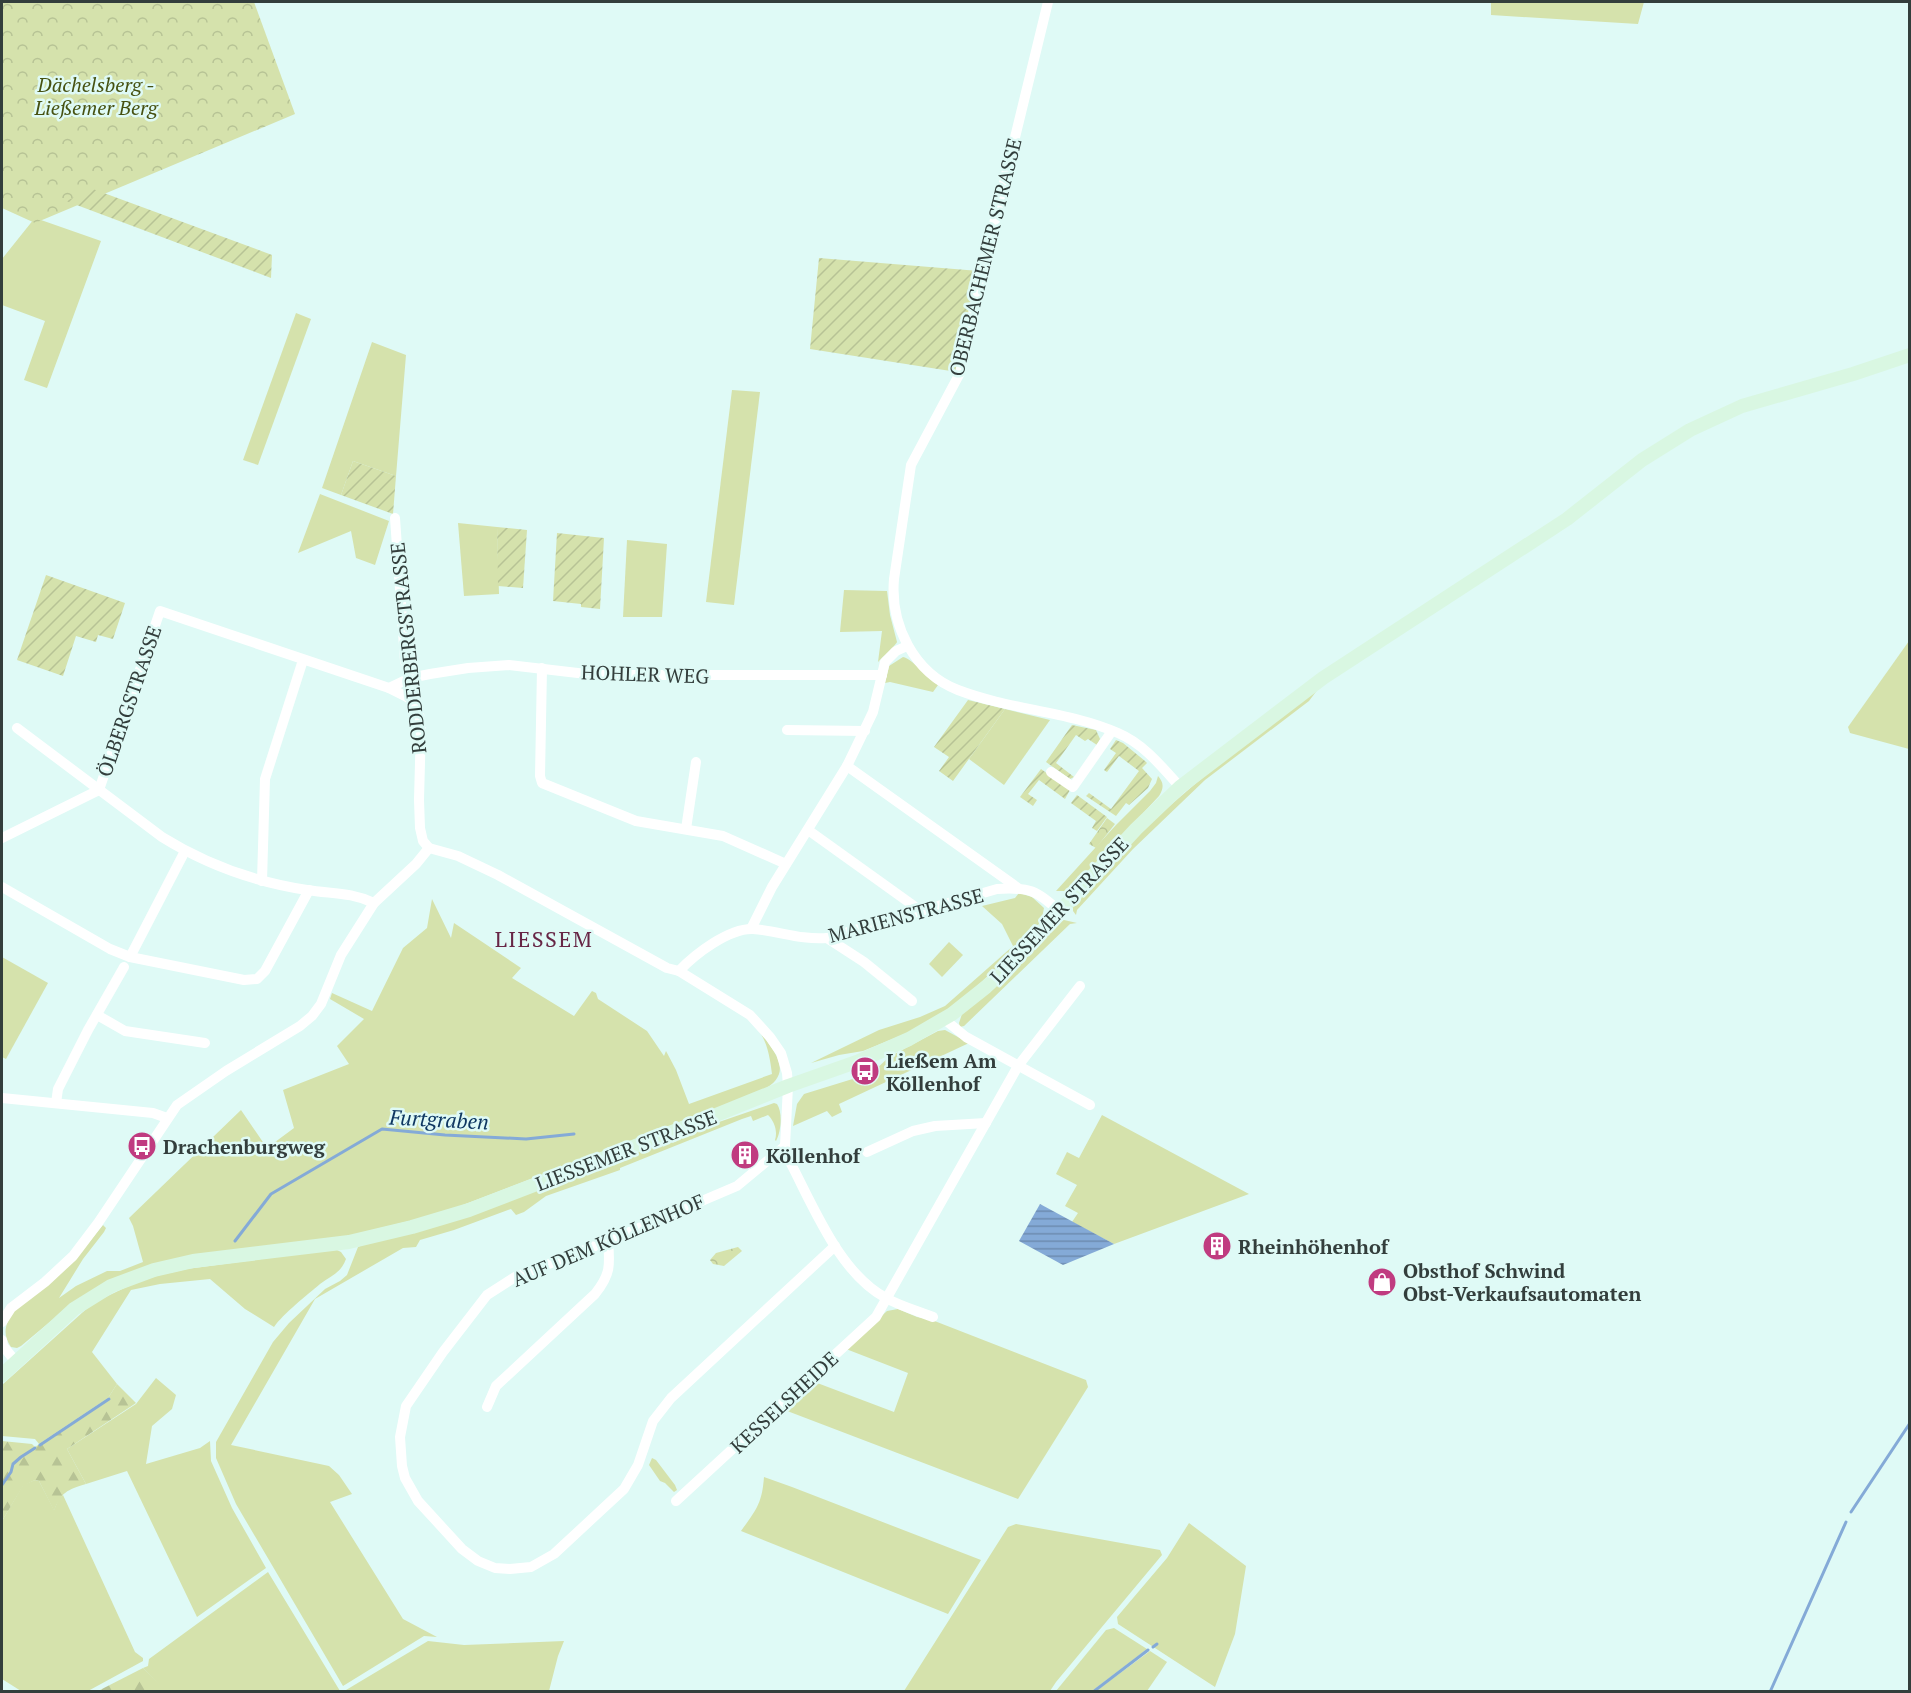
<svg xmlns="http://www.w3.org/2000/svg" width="1911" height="1693" font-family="'PT Serif',serif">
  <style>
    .grass { fill: #d5e2ac }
    .forest { fill: url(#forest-firs) }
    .park { fill: url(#park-crowns) }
    .garden { fill: url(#garden-furrows) }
    .water { fill: url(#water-rules) }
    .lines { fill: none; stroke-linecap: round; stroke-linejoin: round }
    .stream { stroke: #84aad7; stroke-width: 3 }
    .street { stroke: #fff; stroke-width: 10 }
    .secondary { stroke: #d9f7e2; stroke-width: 14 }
    .labels { text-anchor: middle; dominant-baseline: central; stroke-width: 5; stroke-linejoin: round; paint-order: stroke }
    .park-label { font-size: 20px; font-style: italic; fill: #465111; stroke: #dffaf6 }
    .street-label { font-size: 20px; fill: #333e3c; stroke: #dffaf6 }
    .poi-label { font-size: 20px; font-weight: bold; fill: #333e3c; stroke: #dffaf6; text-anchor: start }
    .water-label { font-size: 21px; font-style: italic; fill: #0e3761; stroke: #dffaf6 }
    .quarter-label { font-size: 22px; letter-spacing: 1.5px; fill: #672646; stroke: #dffaf6 }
  </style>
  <defs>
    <pattern id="forest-firs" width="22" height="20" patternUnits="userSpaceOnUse" patternTransform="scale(1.5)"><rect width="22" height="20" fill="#d5e2ac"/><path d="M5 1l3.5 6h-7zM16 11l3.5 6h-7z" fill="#b7c395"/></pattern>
    <pattern id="park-crowns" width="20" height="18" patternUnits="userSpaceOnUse" patternTransform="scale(1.5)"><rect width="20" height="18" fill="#d5e2ac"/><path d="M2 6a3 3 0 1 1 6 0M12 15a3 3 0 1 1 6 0" fill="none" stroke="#b7c395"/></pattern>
    <pattern id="garden-furrows" width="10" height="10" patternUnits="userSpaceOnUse" patternTransform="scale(1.5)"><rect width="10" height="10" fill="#d5e2ac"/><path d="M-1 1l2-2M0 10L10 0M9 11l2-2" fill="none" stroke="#b7c395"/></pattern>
    <pattern id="water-rules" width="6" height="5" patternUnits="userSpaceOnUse" patternTransform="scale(1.5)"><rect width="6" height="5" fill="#84aad7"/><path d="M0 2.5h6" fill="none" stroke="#6d8cb0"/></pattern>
  </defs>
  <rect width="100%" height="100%" fill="#dffaf6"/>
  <!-- grass -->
  <g class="grass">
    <polygon points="1491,2 1644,2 1638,24 1491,15"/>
    <polygon points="34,219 41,220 101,241 47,388 24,380 45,321 2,305 2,259"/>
    <polygon points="296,313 311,319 258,465 243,460"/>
    <polygon points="372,342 406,355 396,476 353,461 341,495 322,488"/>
    <polygon points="732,390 760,392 734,605 706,602"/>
    <polygon points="320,494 389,521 375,565 356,558 351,531 298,553"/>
    <polygon points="458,523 497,527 499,594 464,596"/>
    <polygon points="627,540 667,544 662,617 623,617"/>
    <path d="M844,590l43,1 3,24 7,27c-1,3 -15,16 -19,20l4,-31 -42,1z"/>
    <polygon points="1909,641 1909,749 1850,733 1848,727"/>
    <path d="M903,657c10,2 24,21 35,28l-5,7 -43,-10 -5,1 4,-17z"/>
    <polygon points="1321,685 1309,701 1205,780 1133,849 1077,910 1076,915 1073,911 1073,906 1151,822 1223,760"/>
    <polygon points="1005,709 1050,720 1004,785 969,759"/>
    <path d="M1158,776c6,7 6,12 1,20l-55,59 -26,30 -11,6h-11l60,-66 34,-34 6,-8z"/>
    <polygon points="1019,893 1032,897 1044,908 1041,923 1016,951 950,1010 912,1031 863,1051 839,1055 811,1063 879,1030 920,1017 945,1006 1013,946 1002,924 982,906 1015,898"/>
    <path d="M432,899l19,39 3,-15 67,45 -9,10 62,38 18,-25 4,2 2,6 49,32 17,25 2,-5 10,19 13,34 83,-30c-2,-15 -4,-30 -13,-43 17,22 36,43 2,60l-319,122 -106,26 -182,26 -103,56 -30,25 -4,2 -6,-1c-9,-13 -6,-23 3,-36l61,-52 28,-34 3,3 -2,4 -21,27 -24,39 17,-12 31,-15h13l23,-9 -10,-36 -4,-8 112,-108 26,38 27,-20 -11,-38 66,-26 -12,-18 27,-27 -34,-20 2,-6 40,18 31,-63 24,-20z"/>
    <polygon points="1064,920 1077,923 1070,924 964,1026 960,1027 959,1023 962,1014 1057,923"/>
    <polygon points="949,942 963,955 942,977 929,964"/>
    <polygon points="2,957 48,983 6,1059 2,1057"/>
    <polygon points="945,1030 969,1043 839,1104 842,1112 832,1117 827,1111 793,1126 797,1104 804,1094 872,1073 889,1057 938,1031"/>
    <path d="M774,1103l3,1c6,9 4,28 -1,37l-1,-1c3,-9 -1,-19 -7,-25l-15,6 -2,-5 -9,3 -122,49v2l-74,26 -22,16 -8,3 -5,-6 -57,21 -34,10 -4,7 -13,1 -88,51 -84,146 98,21 10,9 13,19 -22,8 73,117 34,18 -13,-1 -81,50 -107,-182 -20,-46v-16l57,-100 16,-19 36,-34 15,-8 7,-6 11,-28 4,-2z"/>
    <polygon points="1102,1115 1249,1194 1114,1244 1072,1222 1078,1213 1065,1206 1077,1185 1056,1174 1067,1152 1079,1158"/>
    <path d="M335,1249l6,3 5,7c-5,14 -15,17 -26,25 -13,11 -37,30 -46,43l-29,-18 -35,-30 -50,5 -29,6 -39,62 25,32 -9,14 -69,46 -4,-5 -33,-3v-51l91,-82 42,-20 25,-8 27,-6z"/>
    <polygon points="898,1309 917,1317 932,1320 1086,1380 1088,1387 1018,1499 782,1409 812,1381 894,1412 908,1373 846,1349 887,1311"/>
    <polygon points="156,1378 176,1395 172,1409 152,1426 146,1464 200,1448 210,1441 211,1461 232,1508 266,1568 197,1617 127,1471 86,1484 67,1449 136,1404"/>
    <path d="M764,1477l28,10 189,73 -33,54 -207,-83c15,-21 21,-27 23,-54z"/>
    <polygon points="35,1480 39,1481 54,1510 59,1498 63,1495 135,1652 143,1658 143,1661 88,1691 21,1691 2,1679 2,1521 23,1485"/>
    <polygon points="1189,1523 1246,1566 1235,1634 1215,1687 1118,1624 1117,1617 1167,1558"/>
    <polygon points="1016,1524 1160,1550 1162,1555 1056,1682 1050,1691 904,1691 1008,1527"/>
    <polygon points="268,1572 340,1691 162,1691 164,1690 143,1668 148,1666 149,1659"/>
    <polygon points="1114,1628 1147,1649 1092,1691 1056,1691 1106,1630"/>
    <polygon points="428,1641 464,1645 564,1641 558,1656 549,1691 348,1692 346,1690"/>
    <polygon points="1150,1651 1167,1662 1147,1691 1096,1691"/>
  </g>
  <!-- forest -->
  <g class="forest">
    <path d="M117,1384l19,19 -69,46 19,35c-19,6 -25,8 -32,27l-15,-30 -4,-1 -12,6 -21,35v-80l30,3 3,3 73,-49z"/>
    <polygon points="143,1668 165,1690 162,1692 98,1691"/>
  </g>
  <!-- park -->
  <g class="park">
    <polygon points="2,2 254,2 295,114 35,223 2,208"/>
    <polygon points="1107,818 1115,824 1096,848 1089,844"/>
    <polygon points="738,1247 742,1251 724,1266 713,1264 710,1260 716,1253"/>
    <polygon points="652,1458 656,1460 675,1485 677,1490 674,1492 665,1483 660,1481 649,1465"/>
  </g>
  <!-- garden -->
  <g class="garden">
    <polygon points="93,189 272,255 271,278 66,201"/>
    <polygon points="819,258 979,271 957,372 810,349"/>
    <polygon points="353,461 396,476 393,514 341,495"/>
    <polygon points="497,527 527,530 523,588 498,586"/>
    <polygon points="557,533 604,538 600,609 581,607 581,604 553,601"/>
    <polygon points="46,575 125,603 113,639 98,635 96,642 76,636 63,676 17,660"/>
    <polygon points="968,700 1005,709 953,781 939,771 949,757 934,747"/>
    <polygon points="1072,725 1096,730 1100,739 1097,745 1088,739 1085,741 1076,735 1056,763 1074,777 1070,779 1046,762"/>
    <polygon points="1116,740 1123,743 1145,761 1147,763 1142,768 1152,779 1148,788 1129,805 1126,803 1116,816 1086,796 1089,793 1111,809 1139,771 1119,756 1107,772 1104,770 1116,753 1110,749"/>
    <polygon points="1041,769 1070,790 1065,799 1039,780 1028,794 1037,800 1033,806 1020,797"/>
    <polygon points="1077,795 1107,817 1097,831 1092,828 1096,821 1071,803"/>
  </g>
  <!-- water -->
  <polygon class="water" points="1040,1204 1114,1244 1063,1265 1019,1241"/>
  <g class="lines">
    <!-- stream -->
    <g class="stream">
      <polyline points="235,1241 271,1194 382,1129 445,1135 526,1139 574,1134"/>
      <polyline points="40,1445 109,1399"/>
      <polyline points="2,1485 11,1472 13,1464 21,1457 35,1448"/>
      <polyline points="1851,1512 1910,1423"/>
      <polyline points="1153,1647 1157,1644"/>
      <polyline points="1093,1692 1148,1650"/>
      <polyline points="1770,1692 1846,1522"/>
    </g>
    <!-- street -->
    <g class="street">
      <path d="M1048,2l-66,271 -22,100 -49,92 -17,114c-4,46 20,94 64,111 52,20 110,21 160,43 26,11 44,34 62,54"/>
      <path d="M395,518l10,143 9,25 7,39 -2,75 1,28 3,13 6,7 29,8 40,19 169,93 12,3 71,44 20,22 11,16 6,20 1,13 -3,60 4,14c24,45 50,113 97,138 14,8 32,13 47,19"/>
      <polyline points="542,668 540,776 542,783 636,821 723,836 786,864"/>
      <polyline points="389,688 407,697 417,705"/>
      <path d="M17,728l145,109c45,28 93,45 145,53 25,4 44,2 67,13"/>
      <polyline points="787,730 865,731"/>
      <polyline points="847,766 1018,888"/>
      <polyline points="1051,772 1073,787 1112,731"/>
      <polyline points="686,829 696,762"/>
      <polyline points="808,830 921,911"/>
      <polyline points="2,838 99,790 160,611 389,688 410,678 430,674 468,668 509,665 595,675 882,675"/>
      <polyline points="262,881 265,779 303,660"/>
      <polyline points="2,887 110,949 130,957 244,980 257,979 265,971 309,890"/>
      <polyline points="751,929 772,887 847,766 861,737 873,712 885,662 896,651 907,646"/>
      <polyline points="827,938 864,962 912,1001"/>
      <polyline points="130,957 185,851"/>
      <path d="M679,971c16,-17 50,-43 74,-42 26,2 47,11 74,9l170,-49c32,-2 40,1 63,23"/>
      <polyline points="97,1015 125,1031 205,1043"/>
      <polyline points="944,1019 966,1037 1090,1105"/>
      <polyline points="2,1098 153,1113 167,1118"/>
      <polyline points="56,1103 58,1089 88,1030 124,967"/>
      <polyline points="785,1146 737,1186 608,1241 515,1277 487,1295 443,1352 406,1406 400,1437 402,1466 405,1478 418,1501 462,1549 478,1561 495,1568 510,1569 531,1567 554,1554 624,1489 638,1465 653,1421 671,1398 835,1246"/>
      <polyline points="867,1152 913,1131 935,1126 986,1123"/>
      <polyline points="2,1322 11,1308 45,1282 73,1256 98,1223 177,1105 226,1071 300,1026 312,1016 321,1004 341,955 374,903 416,864 429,848"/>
      <polyline points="2,1340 3,1346 16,1362"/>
      <path d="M487,1407l9,-21 99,-92c16,-20 15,-29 13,-53"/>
      <polyline points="676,1501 876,1317 1018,1066 1080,986"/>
    </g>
    <!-- secondary -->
    <polyline class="secondary" points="2,1375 74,1309 111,1286 154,1270 193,1261 349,1242 412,1227 469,1210 716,1115 788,1086 859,1061 909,1039 952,1014 986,987 1015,960 1136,829 1180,787 1323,678 1567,519 1642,460 1690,430 1742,406 1853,374 1910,355"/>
  </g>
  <!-- icons -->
  <defs>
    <g id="bus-disc" transform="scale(1.5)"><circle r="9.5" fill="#c03b80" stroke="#dffaf6"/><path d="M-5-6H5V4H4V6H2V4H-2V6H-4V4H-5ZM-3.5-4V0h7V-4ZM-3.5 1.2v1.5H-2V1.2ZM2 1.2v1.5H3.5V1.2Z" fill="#fff"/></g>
    <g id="building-disc" transform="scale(1.5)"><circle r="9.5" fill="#c03b80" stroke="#dffaf6"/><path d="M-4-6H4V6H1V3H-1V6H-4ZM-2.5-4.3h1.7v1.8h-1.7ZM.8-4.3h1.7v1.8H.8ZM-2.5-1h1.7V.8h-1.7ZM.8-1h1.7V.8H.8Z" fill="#fff"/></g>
    <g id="shop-disc" transform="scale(1.5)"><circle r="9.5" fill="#c03b80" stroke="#dffaf6"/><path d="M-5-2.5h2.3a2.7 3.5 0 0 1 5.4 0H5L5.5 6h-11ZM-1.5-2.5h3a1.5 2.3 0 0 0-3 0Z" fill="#fff"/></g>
  </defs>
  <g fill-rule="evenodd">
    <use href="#bus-disc" x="865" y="1071"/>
    <use href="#bus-disc" x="142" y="1146"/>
    <use href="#building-disc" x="745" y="1155"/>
    <use href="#building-disc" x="1217" y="1246"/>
    <use href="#shop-disc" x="1382" y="1282"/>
  </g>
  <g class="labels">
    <!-- park labels -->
    <g class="park-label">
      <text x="96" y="84">Dächelsberg -<tspan x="96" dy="23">Ließemer Berg</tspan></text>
    </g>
    <!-- street labels -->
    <g class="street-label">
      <text transform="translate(985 257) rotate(-76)">OBERBACHEMER STRASSE</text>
      <text transform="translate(408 648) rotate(-96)">RODDERBERGSTRASSE</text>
      <text transform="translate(645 674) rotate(2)">HOHLER WEG</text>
      <text transform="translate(129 701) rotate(-71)">ÖLBERGSTRASSE</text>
      <text transform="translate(1059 910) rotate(-47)">LIESSEMER STRASSE</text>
      <text transform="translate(906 915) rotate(-15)">MARIENSTRASSE</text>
      <text transform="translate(626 1150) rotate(-21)">LIESSEMER STRASSE</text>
      <text transform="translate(608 1240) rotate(-23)">AUF DEM KÖLLENHOF</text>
      <text transform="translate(784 1402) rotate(-43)">KESSELSHEIDE</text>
    </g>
    <!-- poi labels -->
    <g class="poi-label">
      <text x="886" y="1060">Ließem Am<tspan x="886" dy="23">Köllenhof</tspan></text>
      <text x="163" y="1146">Drachenburgweg</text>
      <text x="766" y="1155">Köllenhof</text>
      <text x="1238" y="1246">Rheinhöhenhof</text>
      <text x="1403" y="1270">Obsthof Schwind<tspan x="1403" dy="23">Obst-Verkaufsautomaten</tspan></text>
    </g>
    <!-- water labels -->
    <g class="water-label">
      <text transform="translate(439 1119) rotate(3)">Furtgraben</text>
    </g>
    <!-- quarter labels -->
    <g class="quarter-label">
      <text x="544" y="938">LIESSEM</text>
    </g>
  </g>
  <!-- border -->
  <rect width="1911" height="1693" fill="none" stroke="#333e3c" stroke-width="6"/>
</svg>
